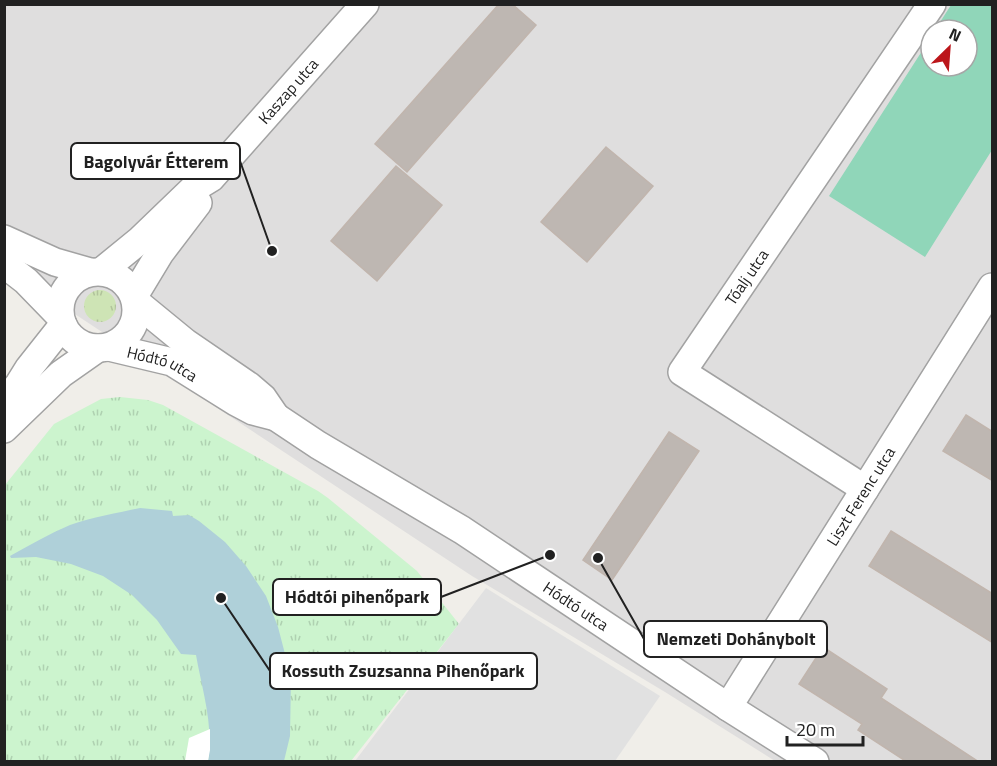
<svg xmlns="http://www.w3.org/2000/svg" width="997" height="766" font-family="'Titillium Web',sans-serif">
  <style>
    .residential { fill: #dfdede; fill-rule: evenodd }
    .grass { fill: url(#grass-tufts) }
    .park { fill: url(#park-tufts) }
    .pitch { fill: #90d6b9 }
    .parking { fill: #e1e1e1 }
    .water { fill: #afd0d9 }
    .pier { fill: #fff }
    .building { fill: #beb7b2; stroke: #c1b5ad; stroke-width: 1.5 }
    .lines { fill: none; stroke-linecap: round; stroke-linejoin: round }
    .minor-casing { stroke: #a2a2a2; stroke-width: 30 }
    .minor { stroke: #fff; stroke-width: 27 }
    .labels { text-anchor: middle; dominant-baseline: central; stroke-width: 6; stroke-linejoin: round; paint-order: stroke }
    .street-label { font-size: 16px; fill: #212121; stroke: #fff }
    .leader { fill: none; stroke: #212121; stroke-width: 2 }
    .callout-dot { fill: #212121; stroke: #fff; stroke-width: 2 }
    .callout { fill: #fff; stroke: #212121; stroke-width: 2 }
    .callout-label { font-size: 18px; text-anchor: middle; font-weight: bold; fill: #212121 }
  </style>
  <defs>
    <pattern id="grass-tufts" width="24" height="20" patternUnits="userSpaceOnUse" patternTransform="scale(1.5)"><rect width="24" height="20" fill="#cee4b5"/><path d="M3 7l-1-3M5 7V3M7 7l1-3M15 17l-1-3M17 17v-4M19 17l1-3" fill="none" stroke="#b1c39b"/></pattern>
    <pattern id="park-tufts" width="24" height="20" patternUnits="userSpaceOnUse" patternTransform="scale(1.5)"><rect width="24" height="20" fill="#ccf4ce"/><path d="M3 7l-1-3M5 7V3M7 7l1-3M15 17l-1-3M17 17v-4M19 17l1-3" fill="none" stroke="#afd1b1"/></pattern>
  </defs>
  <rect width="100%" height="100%" fill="#f0eee9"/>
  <!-- residential -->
  <path class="residential" d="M4,5h988v756h-217l-110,-69 -193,-116 -467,-308zM931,30h36v36h-36z"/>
  <!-- grass -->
  <circle class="grass" cx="100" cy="306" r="16"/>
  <!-- park -->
  <polygon class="park" points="120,397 148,400 163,405 318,491 328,498 417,571 459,624 351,761 5,762 5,485 54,424 101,399"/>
  <!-- pitch -->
  <polygon class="pitch" points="951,5 992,5 992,150 925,257 829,196 931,37 931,66 967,66 967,30 935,30"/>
  <!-- parking -->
  <polygon class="parking" points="486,588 660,696 615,761 355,761"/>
  <!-- water -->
  <path class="water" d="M140,508l32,3 1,5 16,-1 10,6 26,21 21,24 20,30 12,31 13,50 -1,59 -6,25h-76c6,-35 -6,-72 -12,-106l-15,-1 -24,-34 -25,-25 -29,-19 -32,-12 -35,-7 -25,1 -1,-2c20,-11 39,-22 60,-31 22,-8 47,-12 70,-17z"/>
  <!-- pier -->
  <polygon class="pier" points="210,729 210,750 208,761 185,761 189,738"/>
  <!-- building -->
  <g class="building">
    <polygon points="499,4 512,4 536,25 407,172 375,144"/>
    <polygon points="606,147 653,186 587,262 541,222"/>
    <polygon points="396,166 442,205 377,281 331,241"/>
    <polygon points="966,415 993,432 993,481 943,451"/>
    <polygon points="669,432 699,451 612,580 583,560"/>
    <polygon points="891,531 993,594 993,643 869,566"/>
    <polygon points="823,647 887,689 881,698 979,762 907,762 858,730 862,724 799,684"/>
  </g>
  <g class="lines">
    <!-- minor casing -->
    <g class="minor-casing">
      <g id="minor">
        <polyline points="4,239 55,262 90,272"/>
        <polyline points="4,264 26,281 60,316"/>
        <path id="s1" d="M102,271l38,-31 53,-51 18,-11 154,-174"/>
        <circle cx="98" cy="310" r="38"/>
        <polyline points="134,296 160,253 198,203"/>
        <polyline points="136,302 186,343 249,386 263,398 276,417"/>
        <path id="s2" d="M109,347l63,15 64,40 17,9 23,6 42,28 144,85 266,177 87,55"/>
        <polyline points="4,403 19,384 29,368 63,325"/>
        <polyline points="4,429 61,374 98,348"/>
        <path id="s3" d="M865,489l-183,-117 250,-368"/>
        <path id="s4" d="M728,707l264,-420"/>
      </g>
    </g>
    <!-- minor -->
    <use href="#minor" class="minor"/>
  </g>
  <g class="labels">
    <!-- street labels -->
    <g class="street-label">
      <text stroke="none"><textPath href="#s1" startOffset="260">Kaszap utca</textPath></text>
      <text stroke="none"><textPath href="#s3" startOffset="332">Tóalj utca</textPath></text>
      <text stroke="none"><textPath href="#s2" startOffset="56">Hódtó utca</textPath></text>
      <text stroke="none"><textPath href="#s4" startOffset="249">Liszt Ferenc utca</textPath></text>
      <text stroke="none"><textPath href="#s2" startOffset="538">Hódtó utca</textPath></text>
    </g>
  </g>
  <!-- callouts -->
  <path class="leader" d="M272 251L240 161M550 555L441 597M598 558L644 639M221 598L270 671"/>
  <g class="callout-dot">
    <circle cx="272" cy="251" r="6"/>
    <circle cx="550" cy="555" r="6"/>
    <circle cx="598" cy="558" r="6"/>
    <circle cx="221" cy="598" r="6"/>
  </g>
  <g class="callout">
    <rect x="71" y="143" width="169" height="36" rx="6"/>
    <rect x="273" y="579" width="168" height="36" rx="6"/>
    <rect x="644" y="621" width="183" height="36" rx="6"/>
    <rect x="270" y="653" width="267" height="36" rx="6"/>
  </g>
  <g class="callout-label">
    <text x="156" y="168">Bagolyvár Étterem</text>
    <text x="357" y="603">Hódtói pihenőpark</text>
    <text x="736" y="645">Nemzeti Dohánybolt</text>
    <text x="403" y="677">Kossuth Zsuzsanna Pihenőpark</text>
  </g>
  <!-- border -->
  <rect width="997" height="766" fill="none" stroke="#212121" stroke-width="12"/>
  <!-- north arrow -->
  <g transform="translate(949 48) rotate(25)"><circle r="28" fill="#ffffff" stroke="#a6a6a6" stroke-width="1.5"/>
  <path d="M0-4.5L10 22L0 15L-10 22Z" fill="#bc161b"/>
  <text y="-9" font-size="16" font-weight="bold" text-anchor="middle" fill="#212121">N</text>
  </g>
  <!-- scale -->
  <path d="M787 736v9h76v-9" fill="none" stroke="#212121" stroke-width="3"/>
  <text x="796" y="736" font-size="18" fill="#212121" stroke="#ffffff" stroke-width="4.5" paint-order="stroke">20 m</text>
</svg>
